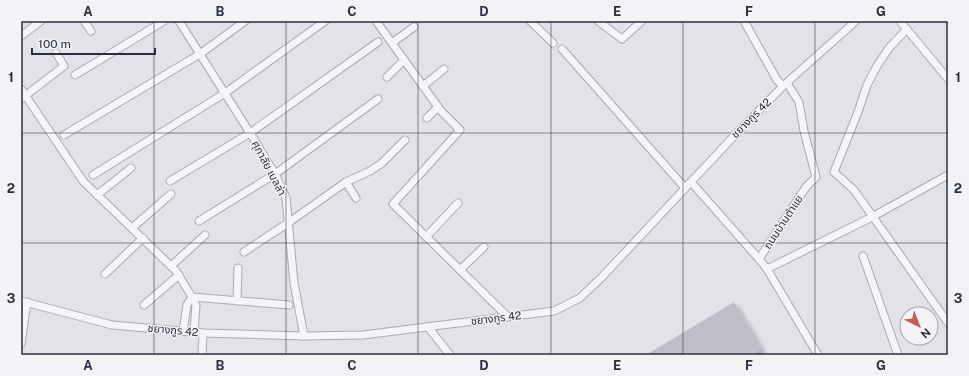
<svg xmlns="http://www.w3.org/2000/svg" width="969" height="376" font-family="'Public Sans','Noto Sans Thai',sans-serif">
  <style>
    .building { fill: #bdbec8; filter: url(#shadow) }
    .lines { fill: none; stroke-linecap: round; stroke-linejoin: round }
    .street-casing { stroke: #a8a9b3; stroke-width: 9 }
    .street { stroke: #f5f5f8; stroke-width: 7 }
    .grid { fill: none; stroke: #2c2e3f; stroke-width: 1; stroke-opacity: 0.55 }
    .labels { text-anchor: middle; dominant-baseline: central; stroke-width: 3; stroke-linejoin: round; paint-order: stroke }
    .street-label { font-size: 11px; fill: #2c2e3f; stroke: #f2f3f7 }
    .neatline { fill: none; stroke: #2c2e3f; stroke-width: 1.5 }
    .grid-label { font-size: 13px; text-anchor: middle; font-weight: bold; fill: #2c2e3f }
  </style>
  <defs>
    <filter id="shadow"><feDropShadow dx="3.5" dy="3.5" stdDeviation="2" flood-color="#0004"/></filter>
  </defs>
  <rect width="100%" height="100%" fill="#e2e3e9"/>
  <!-- building -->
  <polygon class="building" points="734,302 762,349 752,355 646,355"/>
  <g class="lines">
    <!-- street casing -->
    <g class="street-casing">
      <g id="street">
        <polyline points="84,21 91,31"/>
        <polyline points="179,21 250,133 275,174 286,198 294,283 304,336"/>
        <polyline points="376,21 441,111 460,130 393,204 508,317"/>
        <polyline points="530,21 553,43"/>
        <polyline points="598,21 622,39 642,21"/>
        <polyline points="744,21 777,80 783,86"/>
        <polyline points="900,21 948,79"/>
        <polyline points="907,29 889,48 877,66 867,85 858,112 834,172 854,190 948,323"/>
        <polyline points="21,36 41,21"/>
        <polyline points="392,43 414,27"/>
        <polyline points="562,49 685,188"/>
        <polyline points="75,75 164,21"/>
        <polyline points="387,77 404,60"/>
        <polyline points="787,83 799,102 804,131 816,177 806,187 759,259 767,269 818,355"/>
        <polyline points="423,86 444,69"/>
        <polyline points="21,89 83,181 176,271 192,297 289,305"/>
        <polyline points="21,99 64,66 56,53"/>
        <polyline points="427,118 438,107"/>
        <polyline points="64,135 200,54 245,21"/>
        <polyline points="93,175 225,93 325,21"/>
        <polyline points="170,181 250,133 378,42"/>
        <polyline points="346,182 356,198"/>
        <polyline points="691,182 759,259"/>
        <polyline points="97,195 131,168"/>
        <polyline points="199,221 275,174 378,99"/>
        <polyline points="132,228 171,194"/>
        <polyline points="426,237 458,203"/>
        <polyline points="244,252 288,223 346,182 370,171 382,163 405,140"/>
        <polyline points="863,256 898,355"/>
        <polyline points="171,266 205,235"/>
        <polyline points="767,269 872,217 948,175"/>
        <polyline points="460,270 484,247"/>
        <polyline points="105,274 143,238"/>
        <polyline points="21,301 112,325 203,333 304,336 363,335 554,311 580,298 602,277 734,136 783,86 856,21"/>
        <polyline points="237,301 238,268"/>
        <polyline points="144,305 179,275"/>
        <polyline points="428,327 450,355"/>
        <polyline points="183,331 187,305 192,297 196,305 194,332"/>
        <polyline points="21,344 27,302"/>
        <polyline points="202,355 203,333"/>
      </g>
    </g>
    <!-- street -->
    <use href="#street" class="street"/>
  </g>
  <!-- grid -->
  <path class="grid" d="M154,21v334M286,21v334M418,21v334M551,21v334M683,21v334M815,21v334M21,133h927M21,243h927"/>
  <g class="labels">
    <!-- street labels -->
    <g class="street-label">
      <text transform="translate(751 118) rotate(-45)">ชยางกูร 42</text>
      <text transform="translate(269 168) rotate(62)">ศุภาลัย เบลล่า</text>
      <text transform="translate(783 222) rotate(-57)">ถนนบ้านตำแย</text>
      <text transform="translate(496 318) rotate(-7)">ชยางกูร 42</text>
      <text transform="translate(173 330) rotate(5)">ชยางกูร 42</text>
    </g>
  </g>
  <!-- border -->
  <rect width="969" height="376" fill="none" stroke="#f2f3f7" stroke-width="44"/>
  <!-- north arrow -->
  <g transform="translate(919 326) rotate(138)"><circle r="19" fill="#f2f3f7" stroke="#a3a4ad"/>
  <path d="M0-3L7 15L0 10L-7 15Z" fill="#c06055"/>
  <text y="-6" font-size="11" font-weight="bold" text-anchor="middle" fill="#2c2e3f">N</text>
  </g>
  <!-- scale -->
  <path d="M32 48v6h123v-6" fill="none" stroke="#2c2e3f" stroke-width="2"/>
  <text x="38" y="48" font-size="12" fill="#2c2e3f" stroke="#f2f3f7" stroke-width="3" paint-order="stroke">100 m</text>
  <rect x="22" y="22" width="925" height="332" class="neatline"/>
  <g class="grid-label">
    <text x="88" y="16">A</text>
    <text x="220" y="16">B</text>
    <text x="352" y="16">C</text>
    <text x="484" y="16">D</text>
    <text x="617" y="16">E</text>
    <text x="749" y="16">F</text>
    <text x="881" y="16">G</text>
    <text x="11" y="82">1</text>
    <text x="958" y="82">1</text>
    <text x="11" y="193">2</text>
    <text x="958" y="193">2</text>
    <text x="11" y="303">3</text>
    <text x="958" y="303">3</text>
    <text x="88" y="370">A</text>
    <text x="220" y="370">B</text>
    <text x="352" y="370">C</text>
    <text x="484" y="370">D</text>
    <text x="617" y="370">E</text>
    <text x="749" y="370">F</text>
    <text x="881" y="370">G</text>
  </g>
</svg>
